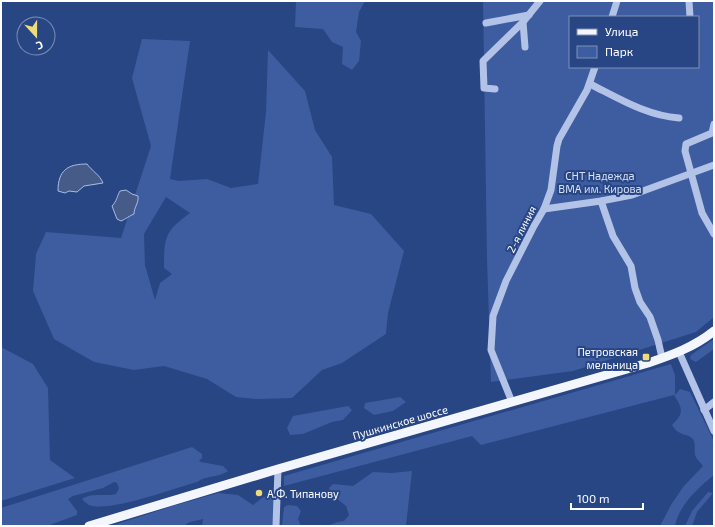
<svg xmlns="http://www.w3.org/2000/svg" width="715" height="527" font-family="'Exo 2',sans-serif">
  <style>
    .green { fill: #3d5da0; fill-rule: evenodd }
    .water { fill: #475b89; stroke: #a7bde7 }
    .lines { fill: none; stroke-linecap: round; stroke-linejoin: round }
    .minor { stroke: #b2c3e7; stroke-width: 7 }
    .major { stroke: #f4f6fe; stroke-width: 9 }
    .poi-dot { fill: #eedb79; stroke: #284584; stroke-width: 1.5 }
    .labels { text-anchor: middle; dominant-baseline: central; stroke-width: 4; stroke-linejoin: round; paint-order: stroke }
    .park-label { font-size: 11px; fill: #d6e0f6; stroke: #284584 }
    .street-label { font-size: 11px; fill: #fff; stroke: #284584 }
    .poi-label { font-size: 11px; fill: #fff; stroke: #284584; text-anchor: end }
  </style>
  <rect width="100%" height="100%" fill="#284584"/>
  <!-- green -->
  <g class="green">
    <polygon points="296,1 365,1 359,12 356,32 361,41 359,61 352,70 342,64 343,47 332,42 323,29 295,27"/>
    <path d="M483,1h231v316l-18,15 -123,39 -82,11 -4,-123zM570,17h128v50h-128z"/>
    <path d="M142,39l48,2 -20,138 9,2 28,-2 24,9 27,-4 8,-72 2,-62 37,41 10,39 17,27 2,48 37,9 33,37 -16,62 -2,21 -44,29 -20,7 -30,28 -35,1 -21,-2 -29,-18 -43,-13 -30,4 -40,-8 -40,-23 -21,-48 3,-37 10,-22 75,6 30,-92 -19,-68zM166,197l24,16c-25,18 -26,24 -26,55l8,6 -12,9 -5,17 -10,-35 -1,-31z"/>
    <polygon points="714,339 714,349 696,362 690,359 691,355"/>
    <polygon points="1,347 33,364 48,388 50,460 75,478 1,501"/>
    <path d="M671,364l4,11v20l5,-6 10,3 24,49v34c-16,13 -35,30 -39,51h-15l11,-21 12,-18 20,-21c-2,-3 -7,-7 -8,-11 -1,-5 1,-11 -2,-16 -5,-6 -14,-2 -21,-14 12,-12 11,-16 2,-30l-193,50 -9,-9 -188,50v-10z"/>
    <polygon points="400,397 406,402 393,411 374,415 364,408 365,403"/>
    <polygon points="348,406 352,410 343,420 332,422 303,434 290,435 287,428 293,416"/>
    <path d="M192,447l10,7v4l-3,3 2,1 22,4 5,5c-10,7 -21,4 -31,11 -22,6 -89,31 -108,23 -2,-1 -5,-4 -7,-6 10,-7 22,-2 34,-5l3,-6 -2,-5 -3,-1 -11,6 -30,8 -5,3 9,12v4l-30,11h-46v-18z"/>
    <polygon points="412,471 406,526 327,526 338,522 344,521 349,515 346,506 331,494 329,488 333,484 353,486 373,472 392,473"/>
    <polygon points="708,492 713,493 697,512 692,526 685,526 692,511"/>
    <polygon points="218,493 238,495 253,505 262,498 271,494 277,502 274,526 202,526 203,519 190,522 183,526 111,526 173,506"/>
    <polygon points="288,505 297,506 301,511 298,519 301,526 282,526 284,507"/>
  </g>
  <!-- water -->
  <g class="water">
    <path d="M87,164c5,7 13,11 16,19l-19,3 -7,6 -8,-1 -4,2 -7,-2c0,-21 10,-27 29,-27z"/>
    <path d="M126,190l6,4 6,2c1,7 -4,11 -4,18 -5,2 -8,5 -13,7l-4,-2 -5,-13c5,-5 5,-10 8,-15z"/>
  </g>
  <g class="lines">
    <!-- minor -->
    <g class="minor">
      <polyline points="689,1 690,17"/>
      <polyline points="612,17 617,1"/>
      <polyline points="523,22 525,47"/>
      <polyline points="486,23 529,15"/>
      <path d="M590,84c28,14 57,32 89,34"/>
      <polyline points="495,89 484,88 483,61 523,22 540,1"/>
      <polyline points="714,124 712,133 686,144 685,151 702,213 714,234"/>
      <polyline points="601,201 613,236 631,266 635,288 640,302 650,317 658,340 662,358"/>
      <polyline points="544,209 601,201 632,195 714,165"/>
      <polyline points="679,352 714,431"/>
      <polyline points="512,402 491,350 493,316 506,281 534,226 544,209 551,190 557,146 559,139 587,90 595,67"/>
      <polyline points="704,410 714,402"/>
      <polyline points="276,526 278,469"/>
    </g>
    <!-- major -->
    <path class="major" d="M89,526l189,-57 370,-106c24,-8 46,-16 66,-32"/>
  </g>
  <!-- markers -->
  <g class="poi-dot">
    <rect x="642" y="353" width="8" height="8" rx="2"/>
    <circle cx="259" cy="493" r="4"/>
  </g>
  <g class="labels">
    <!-- park labels -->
    <g class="park-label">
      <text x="600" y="175">СНТ Надежда<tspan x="600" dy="13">ВМА им. Кирова</tspan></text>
    </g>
    <!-- street labels -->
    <g class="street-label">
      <text transform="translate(521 229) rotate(-63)">2-я линия</text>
      <text transform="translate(400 422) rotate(-16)">Пушкинское шоссе</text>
    </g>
    <!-- poi labels -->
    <g class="poi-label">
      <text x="638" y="351">Петровская<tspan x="638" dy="13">мельница</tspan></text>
      <text x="267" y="493" text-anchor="start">А.Ф. Типанову</text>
    </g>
  </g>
  <!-- border -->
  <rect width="715" height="527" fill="none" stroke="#ffffff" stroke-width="4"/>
  <!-- legend -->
  <rect x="569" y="16" width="130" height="52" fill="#284584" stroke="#7e8fb5"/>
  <rect x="577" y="29" width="20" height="6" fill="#f4f6fe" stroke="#7e8fb5"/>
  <text x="605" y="36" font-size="12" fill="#ffffff">Улица</text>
  <rect x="577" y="46" width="20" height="12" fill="#3d5da0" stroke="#7e8fb5"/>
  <text x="605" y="56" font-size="12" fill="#ffffff">Парк</text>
  <!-- north arrow -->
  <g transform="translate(36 36) rotate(159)"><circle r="19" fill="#284584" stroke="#7e8fb5"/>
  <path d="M0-3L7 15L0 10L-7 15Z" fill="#eedb79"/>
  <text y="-6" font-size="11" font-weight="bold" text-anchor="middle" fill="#ffffff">С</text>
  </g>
  <!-- scale -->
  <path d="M571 503v6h72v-6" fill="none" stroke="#ffffff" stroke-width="2"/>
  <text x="577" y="503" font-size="12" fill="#ffffff" stroke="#284584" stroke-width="3" paint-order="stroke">100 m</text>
</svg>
